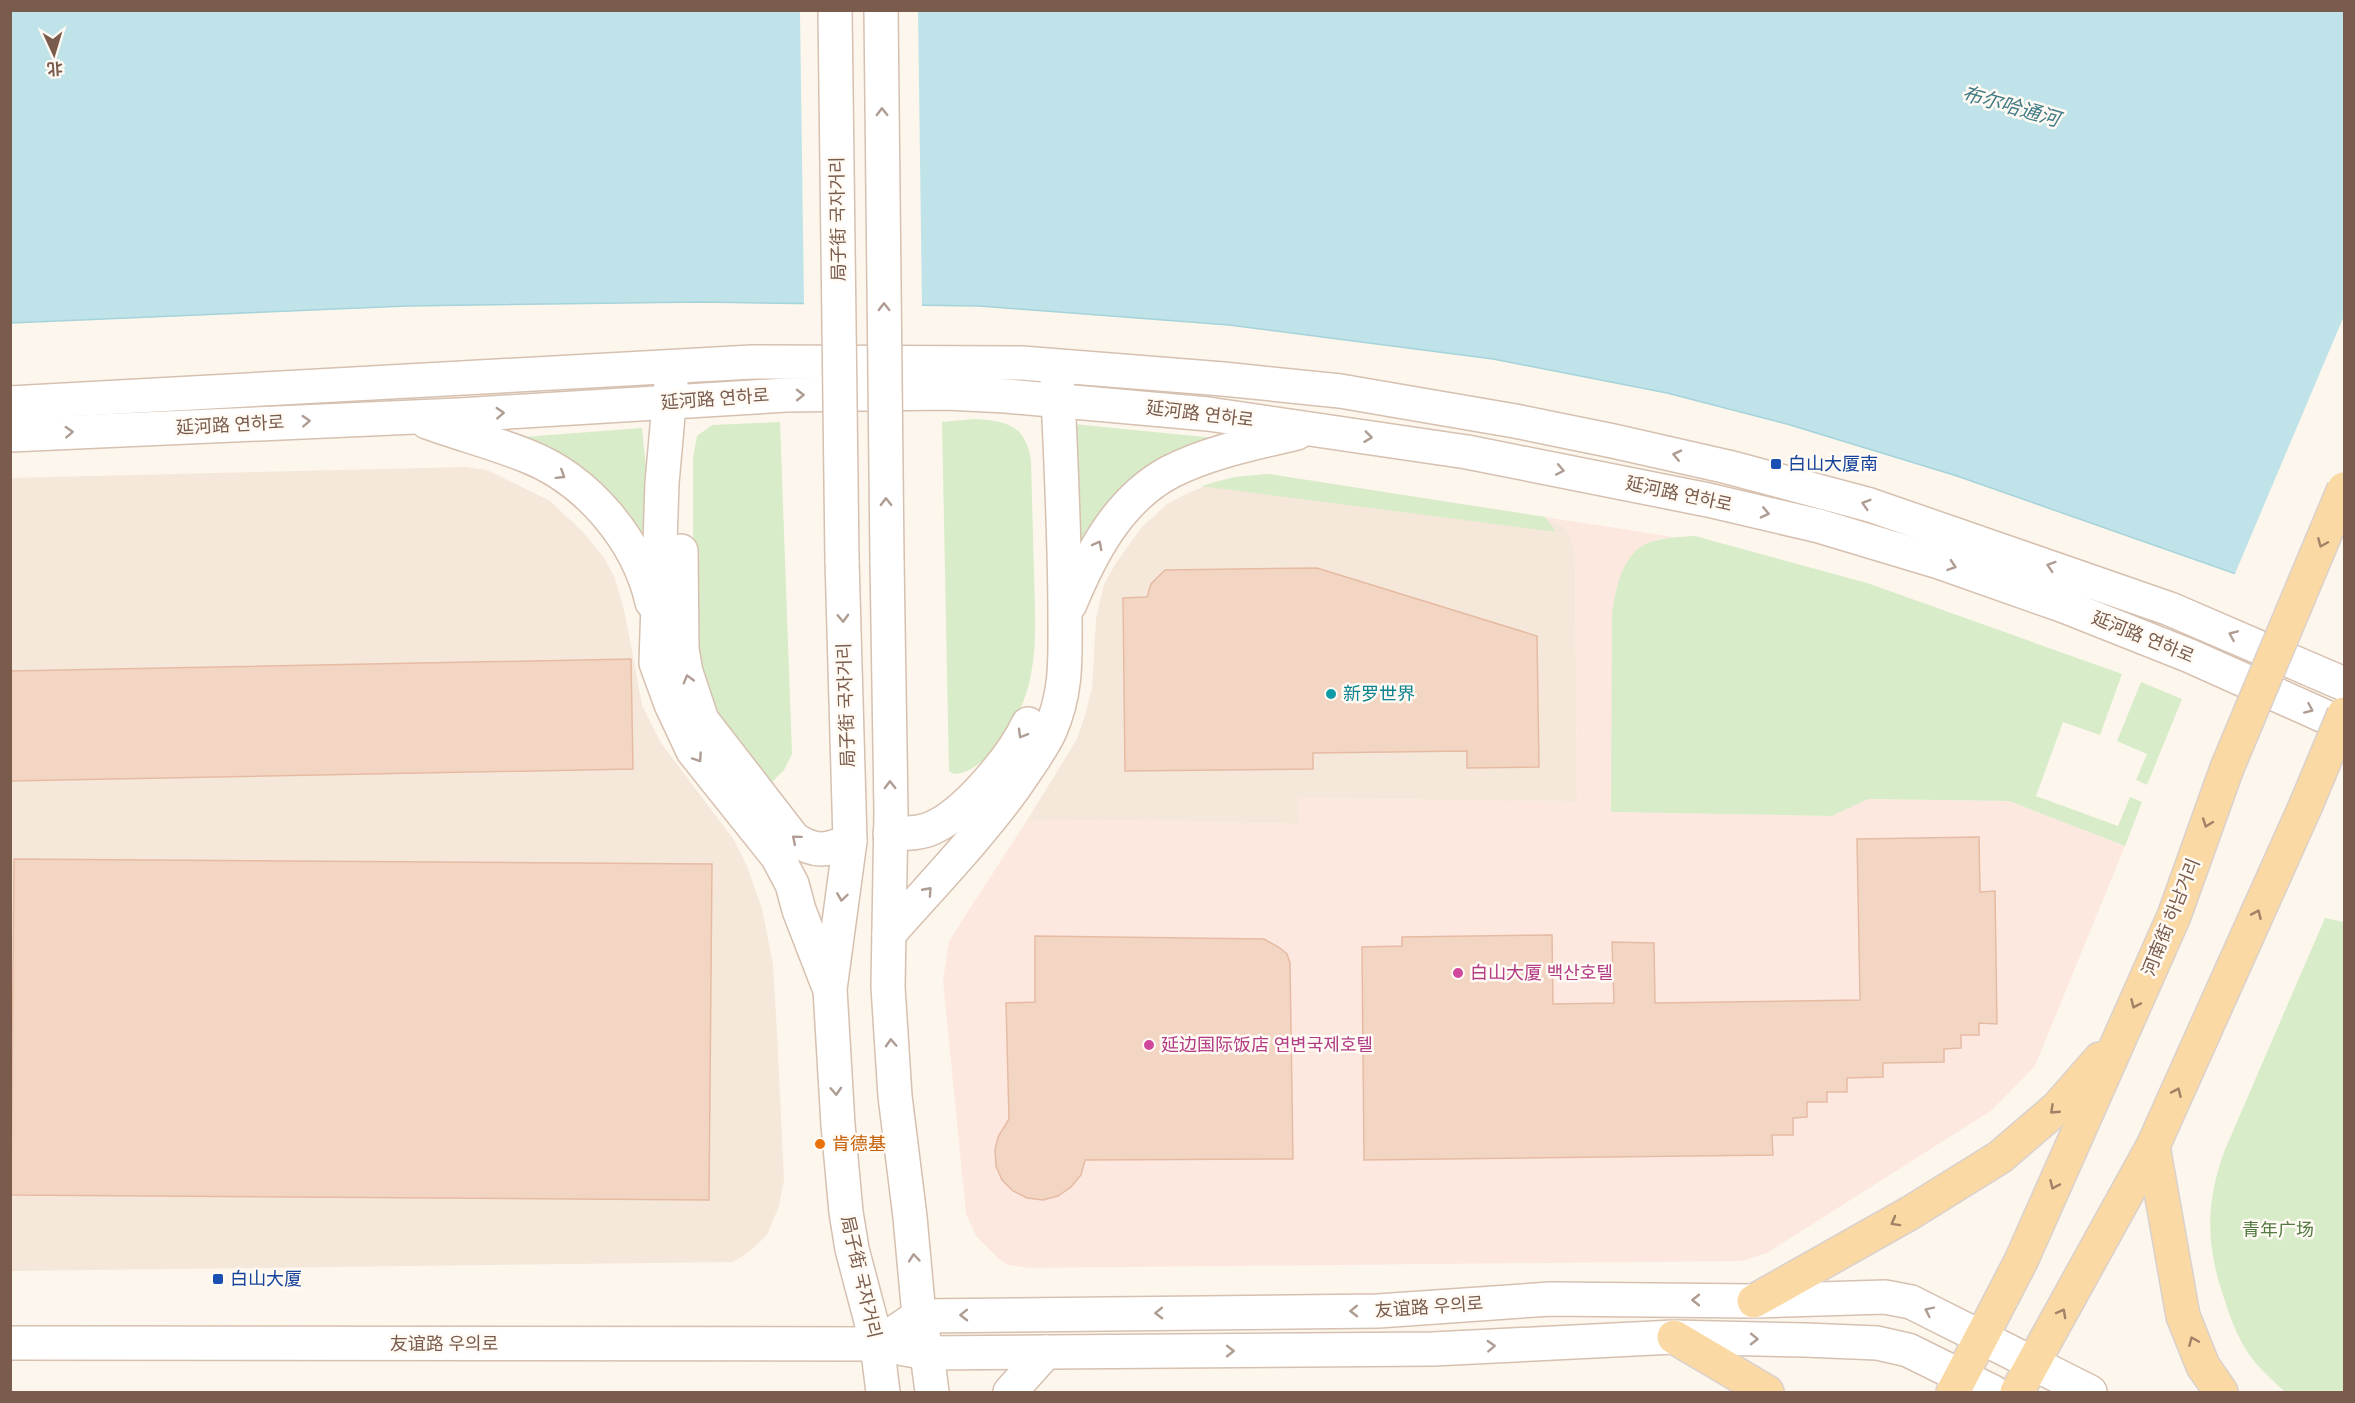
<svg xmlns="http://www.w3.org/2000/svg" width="2355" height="1403" font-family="Montserrat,'Noto Sans SC','Noto Sans KR',sans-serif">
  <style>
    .residential { fill: #f5e8da }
    .commercial { fill: #fde8e0 }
    .green { fill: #d8ecc9 }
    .water { fill: #bfe3e8; stroke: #a5d3da; stroke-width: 1.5 }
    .pier { fill: #fdf6ec }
    .building { fill: #f3d5c3; stroke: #e6bba3; stroke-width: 1.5 }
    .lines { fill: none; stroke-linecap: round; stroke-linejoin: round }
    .secondary-casing { stroke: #d6c0b0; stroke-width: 36 }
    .primary-casing { stroke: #dad1cd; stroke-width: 36 }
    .secondary { stroke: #fff; stroke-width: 33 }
    .primary { stroke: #fbd9a5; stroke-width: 33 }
    .secondary-bridge-casing { stroke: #d6c0b0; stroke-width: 36; stroke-linecap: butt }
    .primary-bridge-casing { stroke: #dad1cd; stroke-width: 36; stroke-linecap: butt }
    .secondary-bridge { stroke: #fff; stroke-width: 33 }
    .primary-bridge { stroke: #fbd9a5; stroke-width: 33 }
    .oneway { stroke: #af9d94 }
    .oneway2 { stroke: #a18267 }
    .transit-dot { fill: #1a4fb4; stroke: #fffaf3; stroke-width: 2 }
    .culture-dot { fill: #0f9aa8; stroke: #fffaf3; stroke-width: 2 }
    .hotel-dot { fill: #d1479c; stroke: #fffaf3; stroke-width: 2 }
    .food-dot { fill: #e8710a; stroke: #fffaf3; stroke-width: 2 }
    .labels { text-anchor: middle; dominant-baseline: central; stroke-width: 5; stroke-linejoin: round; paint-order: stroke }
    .street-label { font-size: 18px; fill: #7a5c4d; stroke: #fffaf3 }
    .transit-label { font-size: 18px; fill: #164399; stroke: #fffaf3; text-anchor: start }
    .culture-label { font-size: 18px; fill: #0d838f; stroke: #fffaf3; text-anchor: start }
    .hotel-label { font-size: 18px; fill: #b23c85; stroke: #fffaf3; text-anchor: start }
    .food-label { font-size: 18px; fill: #c56008; stroke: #fffaf3; text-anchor: start }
    .park-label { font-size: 18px; fill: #537a41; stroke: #fffaf3 }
    .water-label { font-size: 20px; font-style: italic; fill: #437c86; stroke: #fffaf3 }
  </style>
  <rect width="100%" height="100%" fill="#fdf6ec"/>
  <!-- residential -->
  <g class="residential">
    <polygon points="466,467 487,470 550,501 583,532 604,558 615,578 625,614 642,705 661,743 734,840 747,866 762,909 773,964 777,1032 784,1180 779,1206 767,1235 749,1252 733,1262 11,1271 10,478"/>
    <polygon points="1268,474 1545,517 1564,526 1570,535 1575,552 1577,802 1299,798 1299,824 1098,820 1026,822 1077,739 1086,712 1092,688 1096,619 1104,584 1116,563 1141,528 1166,505 1186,494 1217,481"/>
  </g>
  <!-- commercial -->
  <polygon class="commercial" points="1545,517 1674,537 1658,539 1636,552 1628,561 1615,592 1611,812 1832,816 1868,799 2009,801 2125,846 2035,1066 1992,1110 1767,1253 1742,1261 1029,1268 1009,1265 1000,1260 976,1236 966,1214 943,981 949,941 1026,822 1098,820 1299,824 1298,798 1577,802 1575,552 1570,535 1564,526"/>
  <!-- green -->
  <g class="green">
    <path d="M974,419c32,2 51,5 57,41 1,38 2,76 3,114 1,43 5,91 -12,131 -7,17 -18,33 -30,46 -10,11 -22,22 -38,23l-5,-3 -7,-349z"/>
    <polygon points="780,422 792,754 784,770 772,782 766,781 717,725 699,677 693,560 693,458 697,436 712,425"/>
    <polygon points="1073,424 1215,438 1080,549"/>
    <polygon points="642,428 646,468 646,560 510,438"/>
    <polygon points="1268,474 1545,517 1556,532 1201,486 1234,477"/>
    <path d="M1695,536l172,47 255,91 -22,61 -37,-13 -27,74 82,30 12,-29 12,5 -17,44 -116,-45 -141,-2 -36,17 -221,-4 1,-197c3,-24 10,-62 36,-72 15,-6 31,-6 47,-7z"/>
    <polygon points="2141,682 2182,699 2147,785 2136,780 2147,754 2117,741"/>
    <path d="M2325,918l19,4v470h-59c-14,-13 -30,-27 -40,-44 -9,-15 -15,-31 -20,-47 -19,-53 -20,-96 -1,-149z"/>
  </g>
  <!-- water -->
  <polygon class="water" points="10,11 2344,11 2344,612 1957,476 1787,424 1667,393 1493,359 1229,325 979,306 699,302 406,306 11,323"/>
  <!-- pier -->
  <g class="pier">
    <polygon points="800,11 918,11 922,308 804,306"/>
    <polygon points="2344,316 2344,615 2234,576"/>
  </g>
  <!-- building -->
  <g class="building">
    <polygon points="1317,568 1537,636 1539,767 1467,768 1467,751 1313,753 1313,769 1125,771 1123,598 1147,597 1151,584 1165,570"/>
    <polygon points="631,659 633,769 10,781 10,671"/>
    <polygon points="1979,837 1980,892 1995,891 1997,1024 1979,1023 1979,1035 1961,1035 1961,1048 1944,1049 1944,1062 1883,1063 1883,1077 1847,1078 1847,1092 1827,1092 1827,1102 1807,1102 1807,1117 1793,1118 1793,1135 1772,1135 1773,1155 1364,1160 1362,947 1402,946 1402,937 1552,935 1553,1004 1614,1003 1612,942 1654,943 1655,1003 1860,1000 1857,839"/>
    <polygon points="14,859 712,864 709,1200 11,1195"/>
    <polygon points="1035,936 1264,939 1280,948 1287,954 1290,963 1293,1159 1085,1160 1081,1175 1071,1187 1058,1196 1043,1200 1027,1198 1013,1191 1002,1180 996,1166 995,1150 998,1137 1009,1119 1006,1003 1035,1002"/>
  </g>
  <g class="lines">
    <!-- secondary casing -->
    <g class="secondary-casing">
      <g id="secondary">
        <polyline points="671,382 662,483 656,663 671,704 693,751 777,856 792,884 799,910 828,985"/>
        <polyline points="10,403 752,362 1022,363 1223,379 1340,391 1515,421 1613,441 1728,467 1870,505 2170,609 2344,684"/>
        <path d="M427,422c33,12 68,21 100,34 61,24 111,84 125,146"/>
        <polyline points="10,435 459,415 786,395 947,393 1006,396 1208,414 1467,452 1708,500 1819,526 1939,562 2064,606 2190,656 2344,725"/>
        <path d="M681,551l1,98 4,23 16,48 92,119c21,14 33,12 56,2"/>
        <polyline points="842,560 850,841 830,989 838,1125 846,1212 852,1249 877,1344 883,1392"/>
        <polyline points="887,560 891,812 888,987 895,1096 910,1217 919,1316 927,1353 932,1392"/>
        <path d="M1070,604c21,-51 49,-105 100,-132 39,-20 85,-29 127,-39"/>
        <path d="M890,834c13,-1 30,0 42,-6 33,-14 81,-71 96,-104"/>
        <path d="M889,934c43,-49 89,-96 127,-149 12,-18 25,-35 34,-54 17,-39 15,-71 15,-112 0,-81 -4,-161 -8,-242"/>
        <polyline points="10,1343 877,1344 927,1353 1433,1349 1674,1337 1805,1340 1877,1343 1908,1350 1993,1392"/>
        <polyline points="877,1344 919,1316 1378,1311 1550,1299 1754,1301 1885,1297 1911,1302 2090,1392"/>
        <polyline points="1010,1392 1046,1352"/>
      </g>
    </g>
    <!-- primary casing -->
    <g class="primary-casing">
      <g id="primary">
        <polyline points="2153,1146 2183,1316 2203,1366 2221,1392"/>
        <polyline points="1754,1301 1910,1213 2000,1157 2057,1108 2100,1059"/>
        <polyline points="1674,1337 1767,1392"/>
        <polyline points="1953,1392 2021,1261 2174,916 2227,768"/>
        <polyline points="2017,1392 2153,1146 2306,805"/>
      </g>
    </g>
    <!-- secondary -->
    <use href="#secondary" class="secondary"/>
    <!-- primary -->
    <use href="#primary" class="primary"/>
    <!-- secondary-bridge casing -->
    <g class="secondary-bridge-casing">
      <g id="secondary-bridge">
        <polyline points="835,10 842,560"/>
        <polyline points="881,10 887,560"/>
      </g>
    </g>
    <!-- primary-bridge casing -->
    <g class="primary-bridge-casing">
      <g id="primary-bridge">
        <polyline points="2227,768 2344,489"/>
        <polyline points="2306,805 2344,714"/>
      </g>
    </g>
    <!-- secondary-bridge -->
    <use href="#secondary-bridge" class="secondary-bridge"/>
    <!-- primary-bridge -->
    <use href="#primary-bridge" class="primary-bridge"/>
  </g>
  <!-- one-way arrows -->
  <defs><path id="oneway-chevron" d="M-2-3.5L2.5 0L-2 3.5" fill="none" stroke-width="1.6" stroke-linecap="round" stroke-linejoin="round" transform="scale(1.5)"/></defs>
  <g class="oneway">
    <use href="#oneway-chevron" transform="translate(882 112) rotate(-91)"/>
    <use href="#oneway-chevron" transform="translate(884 307) rotate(-91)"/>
    <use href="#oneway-chevron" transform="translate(800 395) rotate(-1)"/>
    <use href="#oneway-chevron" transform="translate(500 413) rotate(-3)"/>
    <use href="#oneway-chevron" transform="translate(306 421) rotate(-3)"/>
    <use href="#oneway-chevron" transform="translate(69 432) rotate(-3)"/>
    <use href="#oneway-chevron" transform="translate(1368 437) rotate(7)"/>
    <use href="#oneway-chevron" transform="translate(1677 455) rotate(-167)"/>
    <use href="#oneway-chevron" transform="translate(1560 470) rotate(11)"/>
    <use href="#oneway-chevron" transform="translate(561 475) rotate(32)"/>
    <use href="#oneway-chevron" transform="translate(886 502) rotate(-91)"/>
    <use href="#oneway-chevron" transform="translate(1866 504) rotate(-163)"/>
    <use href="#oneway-chevron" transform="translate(1765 513) rotate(13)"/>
    <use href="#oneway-chevron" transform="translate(1098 545) rotate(-62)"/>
    <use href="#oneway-chevron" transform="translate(1952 566) rotate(19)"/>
    <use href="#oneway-chevron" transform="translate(2051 566) rotate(-162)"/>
    <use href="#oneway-chevron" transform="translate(843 618) rotate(88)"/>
    <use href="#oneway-chevron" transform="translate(2233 635) rotate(-157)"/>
    <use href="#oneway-chevron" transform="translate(688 679) rotate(-106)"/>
    <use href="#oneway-chevron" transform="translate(2309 709) rotate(24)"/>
    <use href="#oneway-chevron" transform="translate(1022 734) rotate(120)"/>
    <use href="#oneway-chevron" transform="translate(698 758) rotate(56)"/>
    <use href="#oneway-chevron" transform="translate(890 785) rotate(-91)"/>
    <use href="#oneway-chevron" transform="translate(796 839) rotate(-140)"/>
    <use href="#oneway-chevron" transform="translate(928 891) rotate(-48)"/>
    <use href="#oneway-chevron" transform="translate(842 897) rotate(98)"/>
    <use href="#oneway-chevron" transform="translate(891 1043) rotate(-93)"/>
    <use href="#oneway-chevron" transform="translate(836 1091) rotate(87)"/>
    <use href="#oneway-chevron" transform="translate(914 1258) rotate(-95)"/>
    <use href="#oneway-chevron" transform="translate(1696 1300) rotate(-180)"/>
    <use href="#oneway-chevron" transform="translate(1354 1311) rotate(179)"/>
    <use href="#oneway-chevron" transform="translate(1929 1311) rotate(-154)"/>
    <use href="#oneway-chevron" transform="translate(1159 1313) rotate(179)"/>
    <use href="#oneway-chevron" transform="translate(964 1315) rotate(179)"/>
    <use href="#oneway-chevron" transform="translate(1754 1339) rotate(1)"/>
    <use href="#oneway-chevron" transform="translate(1491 1346) rotate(-3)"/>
    <use href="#oneway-chevron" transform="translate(1230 1351)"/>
  </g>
  <g class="oneway2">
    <use href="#oneway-chevron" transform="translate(2322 543) rotate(113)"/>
    <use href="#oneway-chevron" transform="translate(2207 823) rotate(110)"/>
    <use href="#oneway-chevron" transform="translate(2257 914) rotate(-66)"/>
    <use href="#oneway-chevron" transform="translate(2135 1004) rotate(114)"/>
    <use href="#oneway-chevron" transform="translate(2177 1092) rotate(-66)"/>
    <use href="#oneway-chevron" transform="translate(2054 1110) rotate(137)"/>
    <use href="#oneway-chevron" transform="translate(2054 1185) rotate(114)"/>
    <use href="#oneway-chevron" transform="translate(1895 1222) rotate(151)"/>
    <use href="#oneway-chevron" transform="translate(2062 1313) rotate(-61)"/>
    <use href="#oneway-chevron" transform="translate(2193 1341) rotate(-113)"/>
  </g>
  <!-- markers -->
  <g class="transit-dot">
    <rect x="1770" y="458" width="12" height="12" rx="3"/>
    <rect x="212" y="1273" width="12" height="12" rx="3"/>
  </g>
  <circle class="culture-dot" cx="1331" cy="694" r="6"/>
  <g class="hotel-dot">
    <circle cx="1458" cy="973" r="6"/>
    <circle cx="1149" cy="1045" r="6"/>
  </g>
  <circle class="food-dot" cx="820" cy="1144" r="6"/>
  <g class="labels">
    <!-- street labels -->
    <g class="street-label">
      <text transform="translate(838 219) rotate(-91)">局子街 국자거리</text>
      <text transform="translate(715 399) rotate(-4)">延河路 연하로</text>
      <text transform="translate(1200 414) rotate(7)">延河路 연하로</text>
      <text transform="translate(230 425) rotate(-3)">延河路 연하로</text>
      <text transform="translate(1679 494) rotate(12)">延河路 연하로</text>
      <text transform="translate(2143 637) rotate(22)">延河路 연하로</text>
      <text transform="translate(846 705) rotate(-92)">局子街 국자거리</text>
      <text transform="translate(2171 917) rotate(-68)">河南街 하남거리</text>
      <text transform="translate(861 1277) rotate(77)">局子街 국자거리</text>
      <text transform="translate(1429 1307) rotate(-4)">友谊路 우의로</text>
      <text x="444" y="1344">友谊路 우의로</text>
    </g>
    <!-- transit labels -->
    <g class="transit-label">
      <text x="1788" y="464">白山大厦南</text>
      <text x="230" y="1279">白山大厦</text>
    </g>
    <!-- culture labels -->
    <g class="culture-label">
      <text x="1343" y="694">新罗世界</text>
    </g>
    <!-- hotel labels -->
    <g class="hotel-label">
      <text x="1470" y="973">白山大厦 백산호텔</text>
      <text x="1161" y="1045">延边国际饭店 연변국제호텔</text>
    </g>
    <!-- food labels -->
    <g class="food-label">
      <text x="832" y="1144">肯德基</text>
    </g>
    <!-- park labels -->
    <g class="park-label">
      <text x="2278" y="1230">青年广场</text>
    </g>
    <!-- water labels -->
    <g class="water-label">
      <text transform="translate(2011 106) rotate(16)">布尔哈通河</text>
    </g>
  </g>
  <!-- border -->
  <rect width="2355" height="1403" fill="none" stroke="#7a5c4d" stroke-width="24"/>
  <!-- north arrow -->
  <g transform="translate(54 54) rotate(176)" stroke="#fffaf3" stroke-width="4.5" paint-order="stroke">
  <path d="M0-4.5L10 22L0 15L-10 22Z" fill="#7a5c4d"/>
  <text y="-9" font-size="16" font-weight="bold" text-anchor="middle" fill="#7a5c4d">北</text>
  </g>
</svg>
